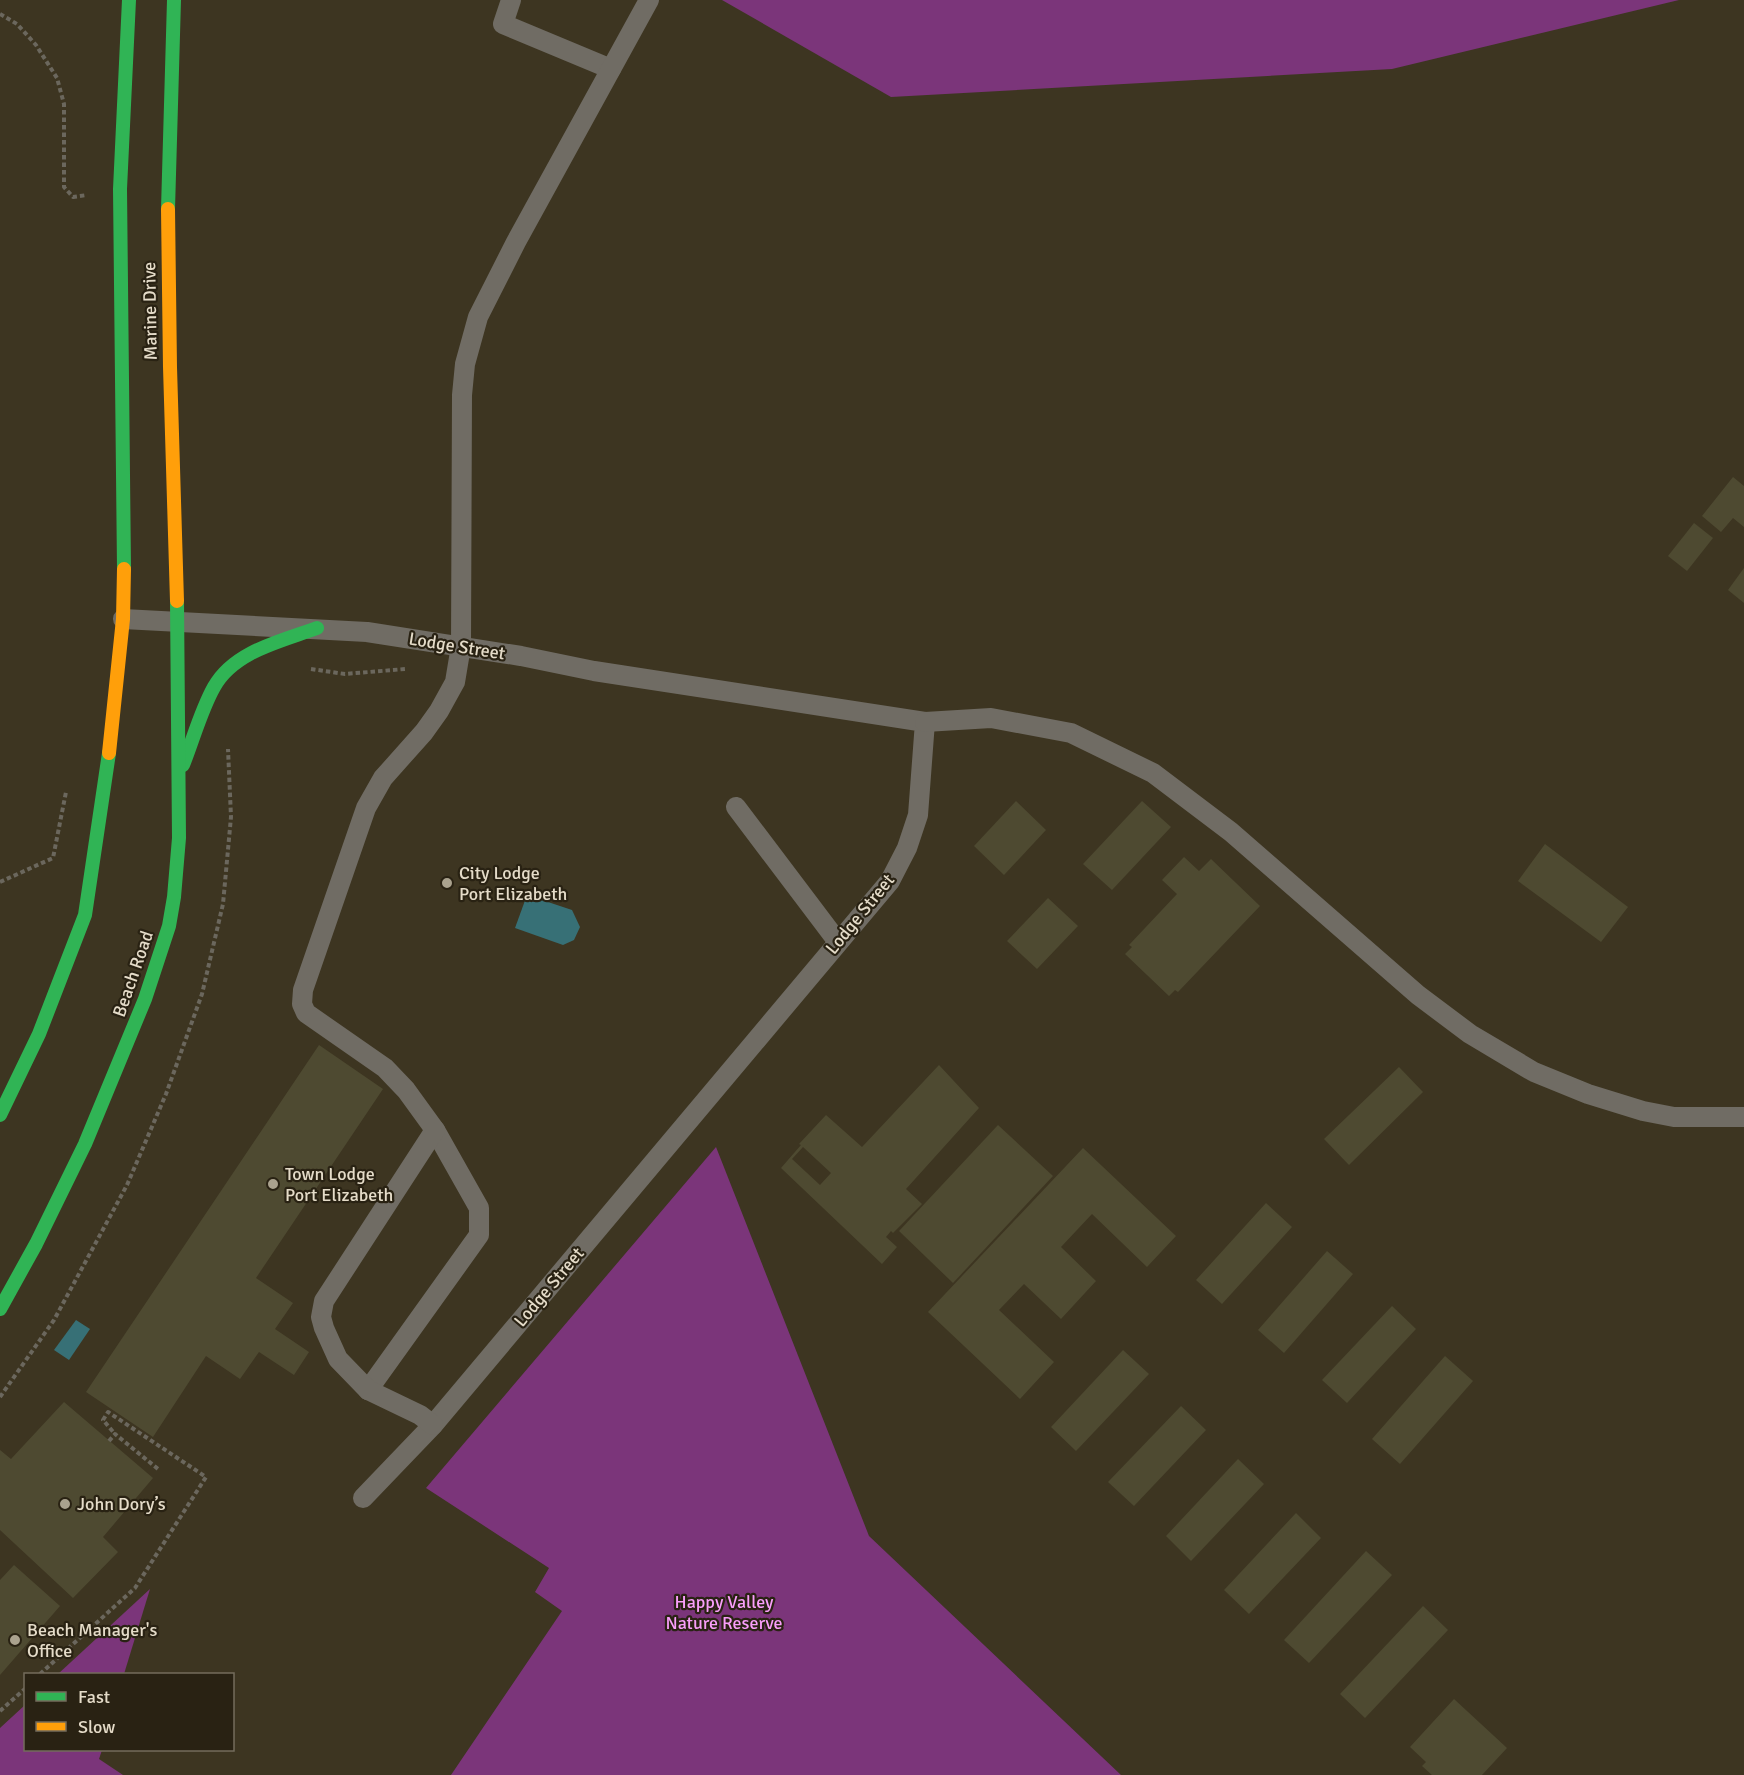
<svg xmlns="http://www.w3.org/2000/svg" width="1744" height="1775" font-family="Signika,sans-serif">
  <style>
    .green { fill: #7b357a }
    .water { fill: #377076 }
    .building { fill: #4e4a31; fill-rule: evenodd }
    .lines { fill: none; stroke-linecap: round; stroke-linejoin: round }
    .path { stroke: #6b675d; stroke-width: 4; stroke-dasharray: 4.5 3; stroke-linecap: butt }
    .lane { stroke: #706c64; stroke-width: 20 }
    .fast { stroke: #30b455; stroke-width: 14 }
    .slow { stroke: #ff9f0a; stroke-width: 14 }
    .poi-dot { fill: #aaa28e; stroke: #292213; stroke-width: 2 }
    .labels { text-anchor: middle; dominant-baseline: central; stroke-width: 4.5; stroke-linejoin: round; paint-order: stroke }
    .street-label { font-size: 18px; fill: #e5dcc9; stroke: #292213 }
    .poi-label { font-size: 18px; fill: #e5dcc9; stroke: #292213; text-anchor: start }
    .park-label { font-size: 18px; fill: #f99efa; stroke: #292213 }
  </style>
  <rect width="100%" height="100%" fill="#3d3521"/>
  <!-- green -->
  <g class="green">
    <polygon points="722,0 1679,0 1392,69 891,97"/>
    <polygon points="716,1147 869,1536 1121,1775 451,1775 562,1611 535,1592 549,1568 426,1488"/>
    <polygon points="150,1589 124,1674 58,1674"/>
    <polygon points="25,1705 26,1750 102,1750 99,1759 123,1775 0,1775 0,1728"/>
  </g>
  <!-- water -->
  <g class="water">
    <polygon points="527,895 572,910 580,927 574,940 563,945 515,928"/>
    <polygon points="76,1320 90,1329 69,1360 54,1350"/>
  </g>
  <!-- building -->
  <g class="building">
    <polygon points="1733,477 1744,486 1744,527 1733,518 1721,532 1702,516"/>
    <polygon points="1694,523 1713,538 1687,571 1668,556"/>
    <polygon points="1744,568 1744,603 1728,590"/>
    <polygon points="1016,801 1046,830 1004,875 974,846"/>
    <polygon points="1142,801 1171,827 1112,890 1083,864"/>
    <polygon points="1545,844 1628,907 1601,942 1518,881"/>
    <polygon points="1184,857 1199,871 1211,859 1260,906 1178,992 1175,990 1169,996 1125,954 1132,947 1129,945 1177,894 1162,880"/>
    <polygon points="1048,898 1078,926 1037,969 1007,941"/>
    <polygon points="319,1045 383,1089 256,1278 293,1303 275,1329 309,1352 294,1375 259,1352 240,1379 206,1356 153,1437 86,1392"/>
    <path d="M939,1065l40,43 -73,81 16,15 -29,29 -2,-2 -5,6 11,10 -15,17 -101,-96 20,-23 -2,-1 27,-29 36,32zM803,1147l28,26 -11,12 -28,-26z"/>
    <polygon points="1399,1067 1423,1092 1349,1165 1324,1139"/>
    <polygon points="998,1125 1053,1176 953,1283 899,1231"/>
    <polygon points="1083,1148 1176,1236 1147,1267 1092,1214 1061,1247 1096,1281 1061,1319 1024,1284 999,1310 1054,1362 1020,1399 928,1312"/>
    <polygon points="1266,1203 1292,1227 1222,1304 1196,1280"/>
    <polygon points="1327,1251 1353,1274 1284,1353 1258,1330"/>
    <polygon points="1392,1306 1416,1329 1347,1403 1322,1380"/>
    <polygon points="1123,1350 1149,1374 1076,1451 1051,1427"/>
    <polygon points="1445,1356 1473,1381 1400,1464 1372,1439"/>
    <polygon points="64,1402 153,1478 103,1537 118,1552 73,1598 0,1530 0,1450 11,1459"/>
    <polygon points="1181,1406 1206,1430 1134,1506 1108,1482"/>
    <polygon points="1238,1459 1264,1484 1191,1561 1166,1536"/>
    <polygon points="1296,1513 1321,1538 1249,1614 1224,1590"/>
    <polygon points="1366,1551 1392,1575 1309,1663 1284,1640"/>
    <polygon points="14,1565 60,1606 0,1675 0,1580"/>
    <polygon points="1423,1606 1448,1630 1365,1718 1340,1694"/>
    <polygon points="1454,1699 1507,1748 1482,1775 1432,1775 1422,1766 1426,1762 1410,1747"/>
  </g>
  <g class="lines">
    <!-- path -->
    <g class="path">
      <polyline points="0,14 17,24 36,45 57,78 64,104 64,187 73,197 87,195"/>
      <polyline points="311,669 345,674 405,669"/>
      <polyline points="0,882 53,858 66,792"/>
      <polyline points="0,1397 54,1320 127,1185 166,1094 202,994 223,904 231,817 228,749"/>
      <polyline points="109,1441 115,1434 158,1469"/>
      <polyline points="40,1674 135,1588 206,1477 108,1412 103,1420 115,1434"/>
      <polyline points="0,1711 26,1688"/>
    </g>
    <!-- lane -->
    <g class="lane">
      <polyline points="511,0 503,24 611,69"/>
      <polyline points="123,619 367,632 521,656 594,671 925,722 918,815 907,848 890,881 433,1425 363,1498"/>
      <polyline points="925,722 991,718 1071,733 1153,773 1231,832 1418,995 1470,1034 1534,1072 1588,1094 1643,1111 1674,1117 1744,1117"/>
      <polyline points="736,807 838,942"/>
      <polyline points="368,1390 479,1235 479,1208 435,1130"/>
      <polyline points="433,1425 420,1415 368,1390 338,1359 324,1328 321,1317 324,1301 435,1130 406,1090 385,1068 306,1013 302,1004 303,990 366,808 383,778 424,732 439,711 455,682 461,646 462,395 465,364 478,317 516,242 649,0"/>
    </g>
    <!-- fast -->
    <g class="fast">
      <polyline points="168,209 174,0"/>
      <polyline points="124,569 120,189 129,0"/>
      <path d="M183,765c10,-25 18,-55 31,-78 20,-36 68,-46 103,-59"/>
      <polyline points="0,1115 39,1034 85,915 109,753"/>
      <polyline points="0,1309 36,1244 85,1144 145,999 169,926 174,897 179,838 177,601"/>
    </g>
    <!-- slow -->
    <g class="slow">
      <polyline points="168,209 170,367 177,601"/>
      <polyline points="109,753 123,619 124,569"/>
    </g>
  </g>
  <!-- markers -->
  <g class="poi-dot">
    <circle cx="447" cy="883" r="6"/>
    <circle cx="273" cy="1184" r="6"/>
    <circle cx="65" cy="1504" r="6"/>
    <circle cx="15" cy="1640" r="6"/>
  </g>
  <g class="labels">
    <!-- street labels -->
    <g class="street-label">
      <text transform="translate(150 311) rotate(-91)">Marine Drive</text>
      <text transform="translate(457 646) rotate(9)">Lodge Street</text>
      <text transform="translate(860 914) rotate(-51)">Lodge Street</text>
      <text transform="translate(133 974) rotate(-71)">Beach Road</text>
      <text transform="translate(549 1287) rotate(-50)">Lodge Street</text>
    </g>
    <!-- poi labels -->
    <g class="poi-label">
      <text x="459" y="873">City Lodge<tspan x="459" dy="21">Port Elizabeth</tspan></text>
      <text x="285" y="1174">Town Lodge<tspan x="285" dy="21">Port Elizabeth</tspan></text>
      <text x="77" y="1504">John Dory’s</text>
      <text x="27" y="1630">Beach Manager's<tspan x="27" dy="21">Office</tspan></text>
    </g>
    <!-- park labels -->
    <g class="park-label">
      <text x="724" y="1602">Happy Valley<tspan x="724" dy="21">Nature Reserve</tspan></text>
    </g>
  </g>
  <!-- legend -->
  <rect x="24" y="1673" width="210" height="78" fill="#292213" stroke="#746c5c" stroke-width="1.5"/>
  <rect x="36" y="1692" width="30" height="9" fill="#30b455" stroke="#746c5c" stroke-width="1.5"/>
  <text x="78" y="1703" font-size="18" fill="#e5dcc9">Fast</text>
  <rect x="36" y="1722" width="30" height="9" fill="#ff9f0a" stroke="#746c5c" stroke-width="1.5"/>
  <text x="78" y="1733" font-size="18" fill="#e5dcc9">Slow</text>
</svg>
